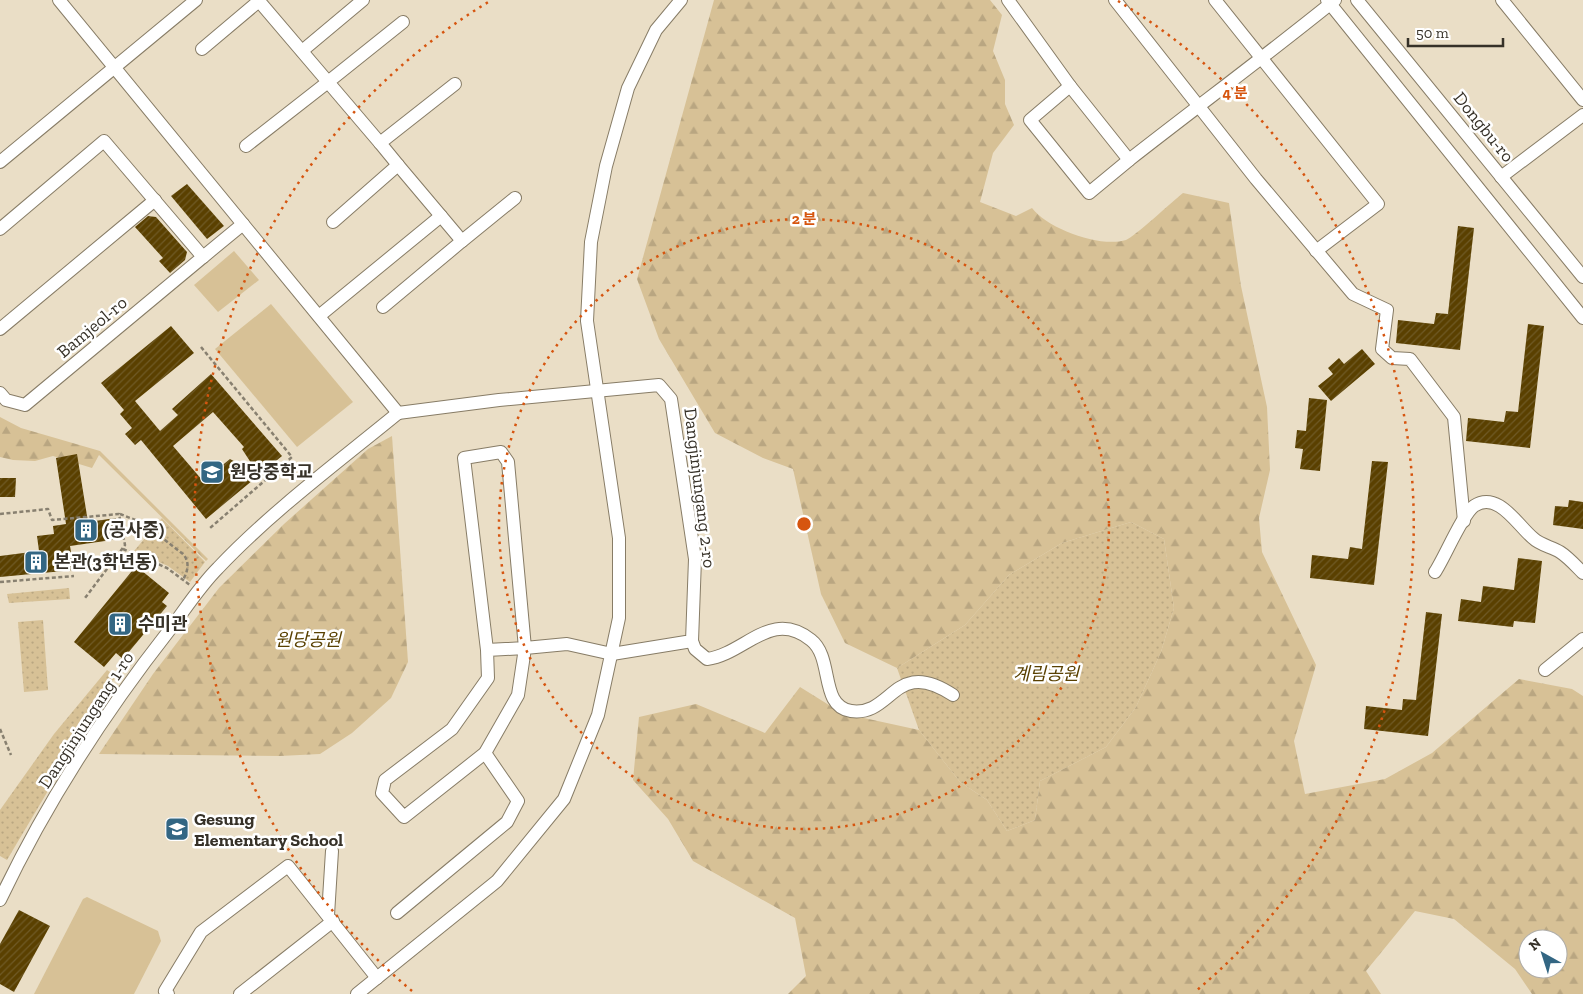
<svg xmlns="http://www.w3.org/2000/svg" width="1583" height="994" font-family="'Zilla Slab','Noto Sans KR',serif">
  <style>
    .grass { fill: url(#grass-dots) }
    .forest { fill: url(#forest-firs); fill-rule: evenodd }
    .garden { fill: #d7c196 }
    .building { fill: url(#building-hatch) }
    .lines { fill: none; stroke-linecap: round; stroke-linejoin: round }
    .minor-casing { stroke: #877c66; stroke-width: 14 }
    .path { stroke: #888070; stroke-width: 2.5; stroke-dasharray: 4 2.5; stroke-linecap: butt }
    .minor { stroke: #fff; stroke-width: 12 }
    .ring { fill: none; stroke: #d6550f; stroke-width: 2.5; stroke-dasharray: 2.5 5 }
    .labels { text-anchor: middle; dominant-baseline: central; stroke-width: 5; stroke-linejoin: round; paint-order: stroke }
    .street-label { font-size: 18px; fill: #363128; stroke: #fff }
    .poi-label { font-size: 18px; font-weight: bold; fill: #363128; stroke: #fff; text-anchor: start }
    .park-label { font-size: 18px; font-style: italic; fill: #594001; stroke: #fff }
    .centre { fill: #d6550f; stroke: #fff; stroke-width: 2.5 }
    .ring-label { font-size: 15px; text-anchor: middle; font-weight: bold; fill: #d6550f; stroke: #fff; stroke-width: 5; stroke-linejoin: round; paint-order: stroke }
  </style>
  <defs>
    <pattern id="grass-dots" width="8" height="8" patternUnits="userSpaceOnUse" patternTransform="scale(1.25)"><rect width="8" height="8" fill="#d7c196"/><path d="M2 2h.1M6 6h.1" fill="none" stroke="#b9a681" stroke-width="1.8" stroke-linecap="round"/></pattern>
    <pattern id="forest-firs" width="22" height="20" patternUnits="userSpaceOnUse" patternTransform="scale(1.25)"><rect width="22" height="20" fill="#d7c196"/><path d="M5 1l3.5 6h-7zM16 11l3.5 6h-7z" fill="#b9a681"/></pattern>
    <pattern id="building-hatch" width="6" height="6" patternUnits="userSpaceOnUse" patternTransform="scale(1.25)"><rect width="6" height="6" fill="#5a4000"/><path d="M-1 1l2-2M0 6l6-6M5 7l2-2" fill="none" stroke="#6f5a26"/></pattern>
  </defs>
  <rect width="100%" height="100%" fill="#eadec6"/>
  <!-- grass -->
  <g class="grass">
    <polygon points="162,518 205,562 190,582 168,566 134,551"/>
    <polygon points="1131,522 1164,539 1174,608 1161,652 1136,707 1106,747 1040,781 1035,820 1007,831 987,800 960,782 919,730 897,668 965,625 1009,575 1062,543"/>
    <polygon points="69,588 70,599 9,603 7,594"/>
    <polygon points="43,620 48,690 24,692 18,622"/>
    <polygon points="107,670 116,676 7,860 0,856 0,810 54,734"/>
  </g>
  <!-- forest -->
  <g class="forest">
    <path d="M714,0h276l12,15 -9,36 12,29v24l9,21 -21,28 -13,49 36,14 16,-8c16,21 68,40 94,32 8,-3 47,-39 57,-47l46,10 12,83 26,121 3,63 -11,48 3,34 54,113 -22,76 11,53 80,-15 47,-26 87,-74 53,10 11,7v298h-51l-17,-25 -61,-50 -39,-8 -49,60 15,23h-593l18,-18 -11,-58 -102,-57 -25,-42 -35,-39 6,-63 57,-13 69,29 35,-46 37,23 27,8 55,12 41,52 27,18 20,31 28,-11 5,-39 66,-34 30,-40 25,-55 13,-44 -10,-69 -33,-17 -69,21 -53,32 -44,50 -68,43 -52,-25 -24,-49 -28,-125 -30,-11 -48,-25 -56,-94 -22,-60zM1528,939h30v30h-30z"/>
    <polygon points="0,417 21,428 100,451 208,559 206,561 99,455 92,468 53,456 35,461 13,460 0,457"/>
    <polygon points="392,436 408,662 391,698 352,733 320,754 280,756 99,754 153,674 219,588 284,524 368,449"/>
  </g>
  <!-- garden -->
  <g class="garden">
    <polygon points="234,251 259,280 218,312 194,285"/>
    <polygon points="271,304 353,402 297,447 215,349"/>
    <polygon points="87,897 158,931 161,941 134,994 34,994 83,899"/>
  </g>
  <!-- building -->
  <g class="building">
    <polygon points="187,184 224,226 207,239 171,196"/>
    <polygon points="148,216 156,217 187,252 185,260 170,273 159,261 163,258 135,227"/>
    <polygon points="1458,226 1474,228 1460,350 1396,343 1398,320 1434,324 1436,313 1448,314"/>
    <polygon points="1528,324 1544,326 1530,448 1466,441 1468,418 1504,422 1506,411 1518,412"/>
    <polygon points="171,326 194,353 135,401 160,431 178,415 172,409 211,374 282,456 259,475 242,449 244,447 213,412 173,446 203,481 230,459 259,475 206,519 141,440 135,445 125,434 132,428 120,414 124,410 101,383"/>
    <polygon points="1362,349 1375,364 1331,401 1318,386 1333,374 1328,368 1339,358 1344,364"/>
    <polygon points="1309,398 1327,400 1320,471 1300,469 1303,449 1295,448 1297,430 1306,431"/>
    <polygon points="77,454 88,522 116,518 119,539 70,546 74,570 0,577 0,556 39,551 37,536 54,534 53,526 66,524 56,458"/>
    <polygon points="1372,461 1388,462 1374,585 1310,578 1312,555 1348,559 1350,547 1362,549"/>
    <polygon points="0,478 16,478 15,497 0,497"/>
    <polygon points="1569,500 1583,502 1583,529 1553,525 1555,506 1568,507"/>
    <polygon points="1518,558 1542,561 1535,623 1514,621 1513,627 1458,621 1461,599 1481,602 1483,586 1514,590"/>
    <polygon points="136,566 169,593 162,602 167,606 123,659 116,653 104,667 74,642"/>
    <polygon points="1426,612 1442,614 1428,736 1364,729 1366,706 1402,710 1403,699 1416,700"/>
    <polygon points="19,910 50,926 14,992 0,984 0,944"/>
  </g>
  <g class="lines">
    <!-- minor casing -->
    <g class="minor-casing">
      <g id="minor">
        <polyline points="59,0 398,413"/>
        <path d="M1008,0l62,86 59,74c69,-54 138,-105 206,-160"/>
        <polyline points="1115,0 1256,179 1353,294 1387,310 1382,349 1392,358 1410,359 1454,417 1464,521"/>
        <polyline points="1215,0 1378,204 1316,251"/>
        <polyline points="1327,0 1583,318"/>
        <polyline points="1357,0 1583,277"/>
        <polyline points="1502,0 1583,100"/>
        <polyline points="202,49 259,1 328,82 246,146"/>
        <polyline points="302,51 363,0"/>
        <polyline points="1070,86 1030,120 1089,193 1129,160"/>
        <polyline points="380,143 328,82 403,22"/>
        <polyline points="0,162 196,0"/>
        <polyline points="398,165 380,143 455,84"/>
        <polyline points="1501,177 1583,115"/>
        <polyline points="333,222 398,165 441,216"/>
        <polyline points="0,229 104,141 203,257 25,405 6,400 0,393"/>
        <polyline points="203,257 243,224"/>
        <polyline points="383,307 462,241"/>
        <polyline points="319,316 441,216 462,241 515,198"/>
        <polyline points="0,329 155,200"/>
        <polyline points="398,413 499,400 659,385 671,399 695,559 692,641 612,654 567,644 525,648 508,462 501,452 464,458 487,650 525,648 518,695 485,753 404,817 382,793 385,780 452,729 488,678 487,650"/>
        <path d="M1435,572c10,-15 27,-57 39,-66 24,-16 44,20 59,32 7,7 19,9 27,14 8,5 16,14 23,21"/>
        <path d="M692,641l3,8 12,10c38,-5 64,-51 104,-19 23,18 8,66 40,71 42,6 43,-55 102,-16"/>
        <polyline points="1545,670 1583,639"/>
        <path d="M0,900c46,-97 105,-188 171,-272 15,-20 29,-42 47,-60 54,-57 119,-105 180,-155"/>
        <polyline points="397,913 507,822 518,801 485,753"/>
        <polyline points="328,915 332,851"/>
        <polyline points="168,994 165,991 201,932 288,866 377,978"/>
        <polyline points="240,994 333,921"/>
        <polyline points="357,994 497,881 564,799 598,715 619,618 619,538 587,321 591,242 606,166 628,88 656,30 681,0"/>
      </g>
    </g>
    <!-- path -->
    <g class="path">
      <polyline points="201,347 292,457 210,528"/>
      <polyline points="0,514 48,509 52,520 119,514 125,545 85,598"/>
      <path d="M120,514l23,9 40,31c7,8 5,17 0,26"/>
      <polyline points="123,549 167,568 190,585"/>
      <polyline points="0,582 74,576"/>
      <polyline points="0,729 11,755"/>
    </g>
    <!-- minor -->
    <use href="#minor" class="minor"/>
  </g>
  <!-- distance rings -->
  <g class="ring">
    <circle cx="804" cy="524" r="305"/>
    <path d="M412 991A610 610 0 0 1 490 1M1118 1A610 610 0 0 1 1196 991"/>
  </g>
  <!-- icons -->
  <defs>
    <g id="school-square" transform="scale(1.25)"><rect x="-9" y="-9" width="18" height="18" rx="4" fill="#336683" stroke="#fff"/><path d="M0-5L7-2L0 1L-7-2ZM-4 1L0 2.5L4 1V4Q0 6-4 4Z" fill="#fff"/></g>
    <g id="building-square" transform="scale(1.25)"><rect x="-9" y="-9" width="18" height="18" rx="4" fill="#336683" stroke="#fff"/><path d="M-4-6H4V6H1V3H-1V6H-4ZM-2.5-4.3h1.7v1.8h-1.7ZM.8-4.3h1.7v1.8H.8ZM-2.5-1h1.7V.8h-1.7ZM.8-1h1.7V.8H.8Z" fill="#fff"/></g>
  </defs>
  <g fill-rule="evenodd">
    <use href="#school-square" x="212" y="472"/>
    <use href="#building-square" x="86" y="530"/>
    <use href="#building-square" x="36" y="562"/>
    <use href="#building-square" x="120" y="624"/>
    <use href="#school-square" x="177" y="829"/>
  </g>
  <g class="labels">
    <!-- street labels -->
    <g class="street-label">
      <text transform="translate(1484 127) rotate(51)">Dongbu-ro</text>
      <text transform="translate(92 327) rotate(-40)">Bamjeol-ro</text>
      <text transform="translate(700 488) rotate(83)">Dangjinjungang 2-ro</text>
      <text transform="translate(86 720) rotate(-57)">Dangjinjungang 1-ro</text>
    </g>
    <!-- poi labels -->
    <g class="poi-label">
      <text x="230" y="472">원당중학교</text>
      <text x="104" y="530">(공사중)</text>
      <text x="54" y="562">본관(3학년동)</text>
      <text x="138" y="624">수미관</text>
      <text x="194" y="819">Gesung<tspan x="194" dy="21">Elementary School</tspan></text>
    </g>
    <!-- park labels -->
    <g class="park-label">
      <text x="308" y="640">원당공원</text>
      <text x="1046" y="674">계림공원</text>
    </g>
  </g>
  <circle cx="804" cy="524" r="8" class="centre"/>
  <g class="ring-label">
    <text x="1235" y="98">4 분</text>
    <text x="804" y="224">2 분</text>
  </g>
  <!-- north arrow -->
  <g transform="translate(1543 954) rotate(321)"><circle r="24" fill="#ffffff" stroke="#afada9"/>
  <path d="M0-4L9 19L0 12L-9 19Z" fill="#336683"/>
  <text y="-8" font-size="14" font-weight="bold" text-anchor="middle" fill="#363128">N</text>
  </g>
  <!-- scale -->
  <path d="M1408 38v8h95v-8" fill="none" stroke="#363128" stroke-width="2.5"/>
  <text x="1416" y="38" font-size="15" fill="#363128" stroke="#ffffff" stroke-width="4" paint-order="stroke">50 m</text>
</svg>
